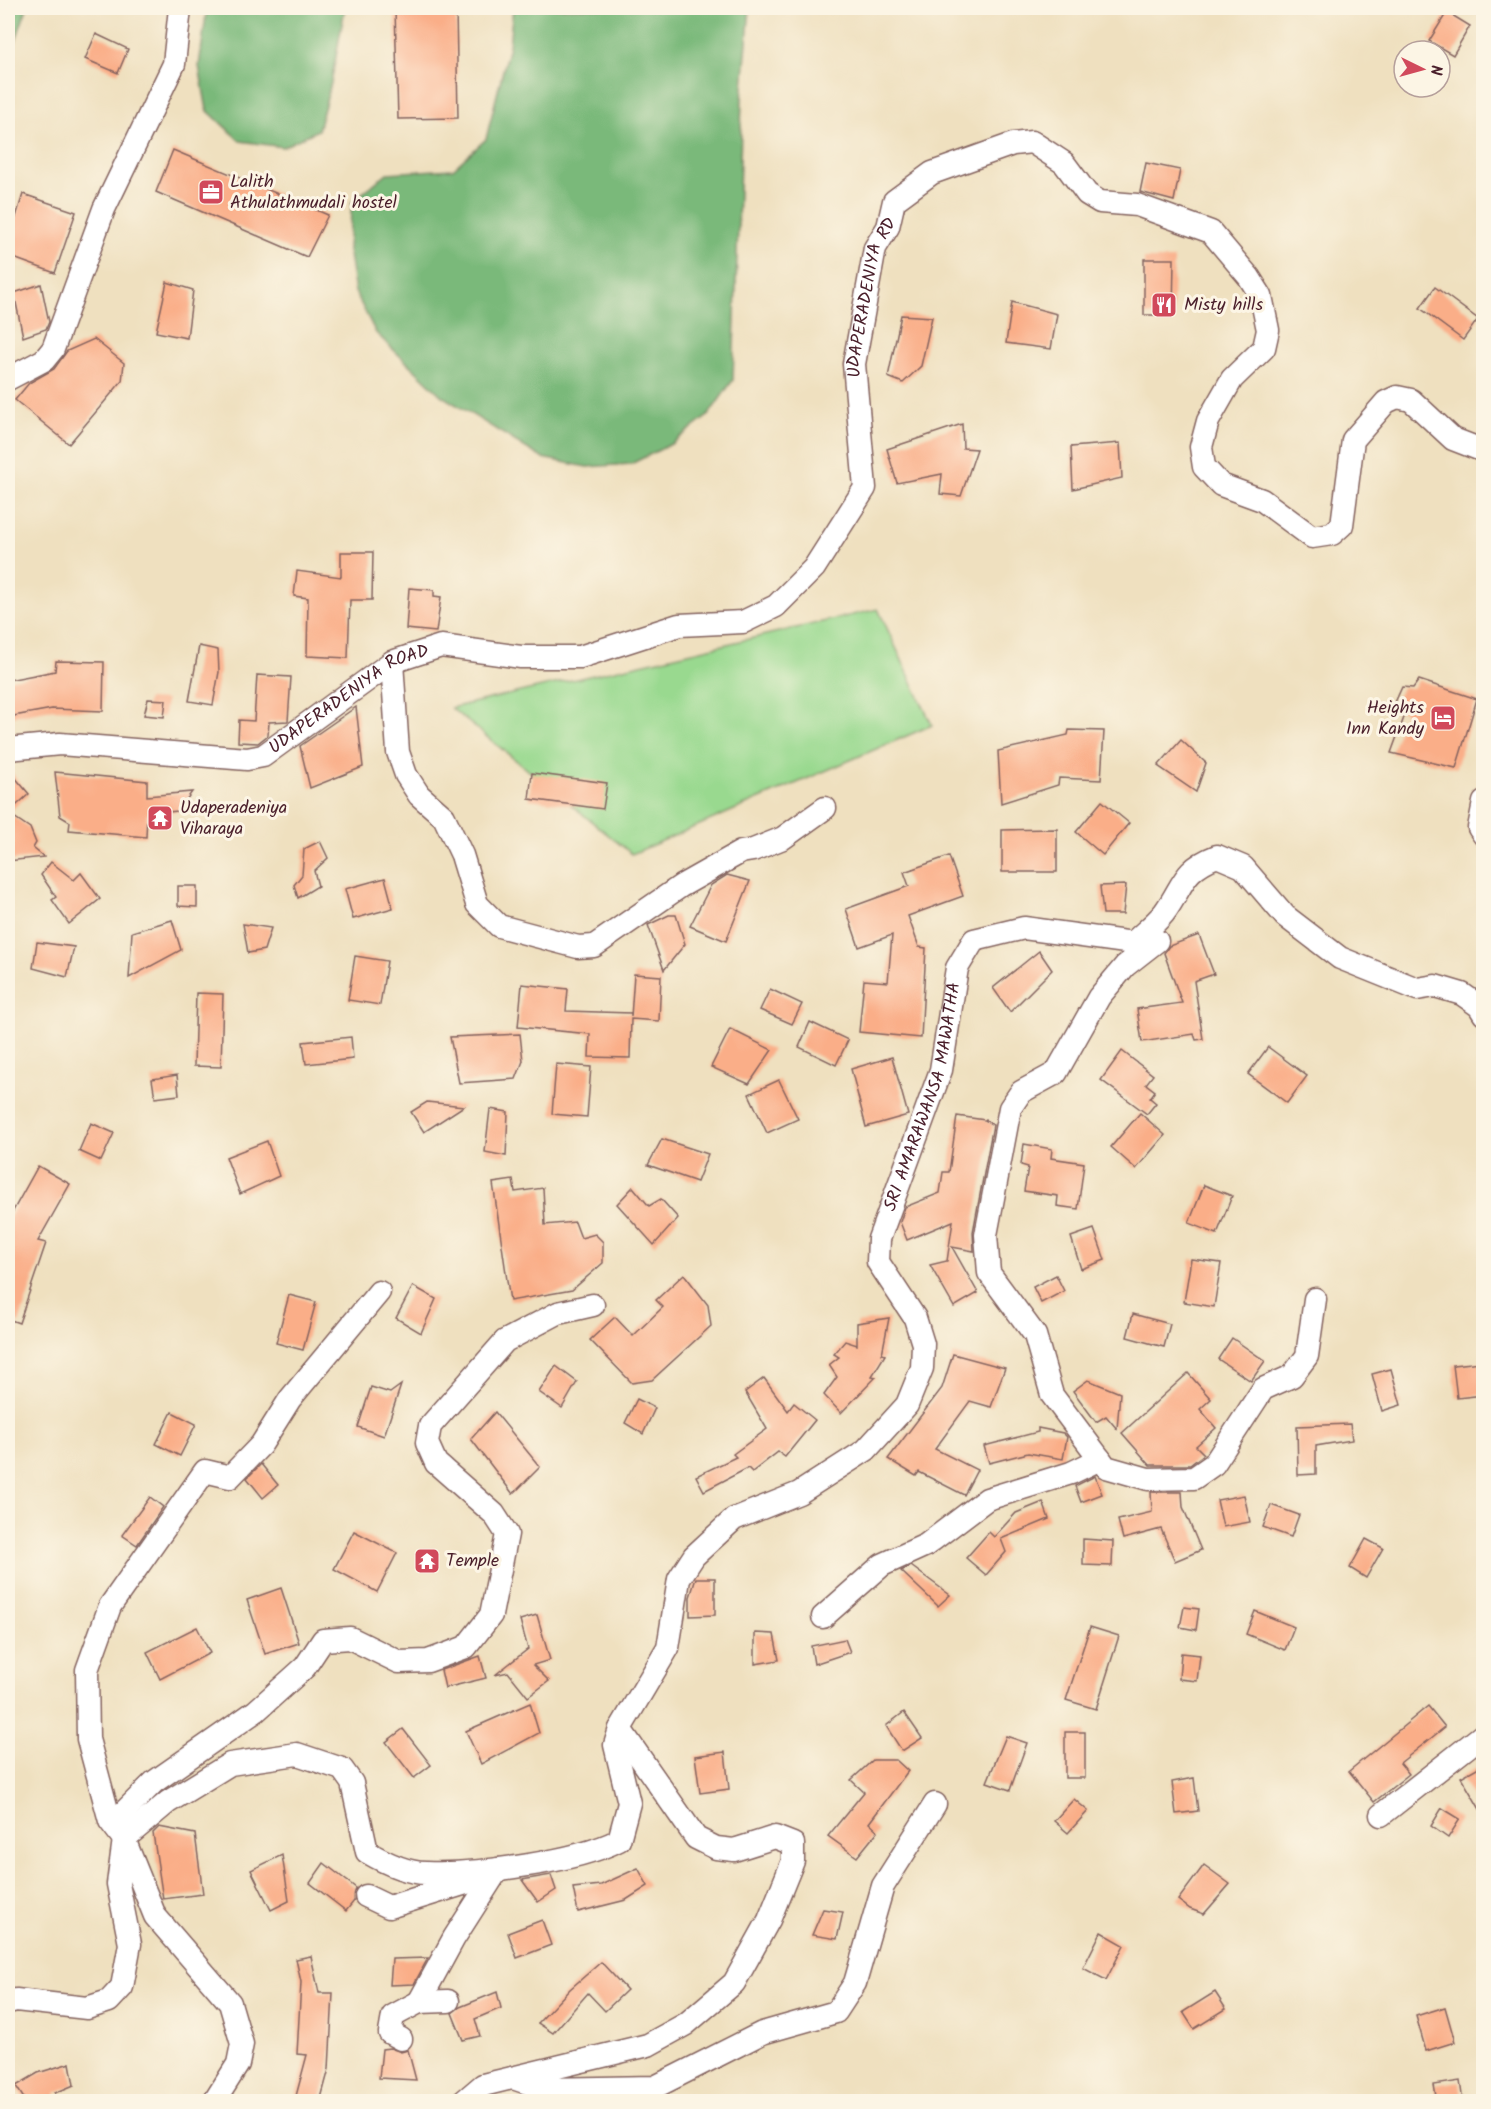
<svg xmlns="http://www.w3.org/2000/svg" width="1491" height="2109" font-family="Kalam,sans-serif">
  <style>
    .green { fill: #99d98f; stroke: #727c5d; stroke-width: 1.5 }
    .forest { fill: #7ab97a; stroke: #626c52; stroke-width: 1.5 }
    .building { fill: #faae88 }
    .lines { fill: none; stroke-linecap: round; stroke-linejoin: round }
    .minor-casing { stroke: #84635f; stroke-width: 25 }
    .minor { stroke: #fff; stroke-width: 22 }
    .labels { text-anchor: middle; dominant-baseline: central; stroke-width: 6; stroke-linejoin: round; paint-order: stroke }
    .poi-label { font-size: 18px; fill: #4a1f2b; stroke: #fcf5e5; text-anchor: start }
    .street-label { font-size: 18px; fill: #4a1f2b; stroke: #fcf5e5 }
  </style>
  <rect width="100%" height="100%" fill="#fcf5e5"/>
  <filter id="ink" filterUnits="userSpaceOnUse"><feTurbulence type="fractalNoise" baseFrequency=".0167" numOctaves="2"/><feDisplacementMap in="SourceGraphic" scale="12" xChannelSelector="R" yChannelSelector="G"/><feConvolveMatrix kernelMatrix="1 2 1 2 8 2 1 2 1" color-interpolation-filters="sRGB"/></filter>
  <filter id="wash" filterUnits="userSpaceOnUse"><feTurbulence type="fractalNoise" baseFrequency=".008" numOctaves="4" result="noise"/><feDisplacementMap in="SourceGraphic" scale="24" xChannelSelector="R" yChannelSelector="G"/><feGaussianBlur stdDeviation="1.35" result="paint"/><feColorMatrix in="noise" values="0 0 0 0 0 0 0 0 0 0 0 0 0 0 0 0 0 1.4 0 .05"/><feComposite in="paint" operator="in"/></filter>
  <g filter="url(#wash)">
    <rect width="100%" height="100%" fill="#efe0bf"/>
    <!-- green -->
    <polygon class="green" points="878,609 932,725 632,854 451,708"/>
    <!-- forest -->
    <g class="forest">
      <polygon points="8,8 27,8 8,62"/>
      <polygon points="207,8 345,8 331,83 318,130 283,147 240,141 207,110 199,66"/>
      <polygon points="513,8 750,8 742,99 733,380 708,416 671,444 631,464 587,467 542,458 442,396 376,333 355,292 348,248 352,202 387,173 453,169 486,139 509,46"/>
    </g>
    <g id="blocks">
      <!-- building -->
      <g class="building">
        <polygon points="395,8 456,8 458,118 398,119"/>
        <polygon points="1447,12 1470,26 1453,55 1429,41"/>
        <polygon points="96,34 128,49 118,73 85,59"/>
        <polygon points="173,150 328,215 307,257 156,192"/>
        <polygon points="1146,163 1180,170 1174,201 1140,192"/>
        <polygon points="23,194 76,212 55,273 8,256 8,227 12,230"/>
        <polygon points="1144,259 1174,259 1173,315 1144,315"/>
        <polygon points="167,282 193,290 187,338 156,332"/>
        <polygon points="41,284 49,322 46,329 23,337 14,293"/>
        <polygon points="1435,287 1478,319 1463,340 1420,308"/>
        <polygon points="1012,302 1057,314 1051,349 1006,343"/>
        <polygon points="901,315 932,317 921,366 903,383 888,377"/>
        <polygon points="94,339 124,363 122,381 69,444 15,400 29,383 54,369 67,351"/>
        <polygon points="962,424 963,448 977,449 961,496 940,494 942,474 897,483 887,449"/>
        <polygon points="1120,443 1122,478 1073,489 1071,447"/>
        <polygon points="341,552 373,552 372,600 350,600 348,658 307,656 308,598 294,596 297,571 341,577"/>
        <polygon points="409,588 434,590 434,596 441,597 436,632 406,629"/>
        <polygon points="199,646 218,650 219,672 213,705 189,701"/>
        <polygon points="56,661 104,662 103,711 52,709 8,717 8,680 55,671"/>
        <polygon points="257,675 291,677 288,721 269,722 268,735 258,743 238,742 239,720 254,721"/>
        <polygon points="1419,680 1477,699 1456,768 1391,753 1406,712 1392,709 1402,687 1413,688"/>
        <polygon points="148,699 166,700 164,717 144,715"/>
        <polygon points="356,707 363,767 310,788 300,746"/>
        <polygon points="1069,730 1104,731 1101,780 1059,778 1058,785 1001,803 998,751 1068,735"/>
        <polygon points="1181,740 1206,763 1196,792 1158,766"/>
        <polygon points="8,769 29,794 8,813 30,828 36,843 33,848 44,857 8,861"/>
        <polygon points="55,772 147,781 147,796 192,792 178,811 147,814 146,837 69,830 70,822 60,816"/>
        <polygon points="532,773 607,783 603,809 529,799"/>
        <polygon points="1102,801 1129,823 1103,855 1076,832"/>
        <polygon points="1057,829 1057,872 1002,872 1002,830"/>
        <polygon points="320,841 328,858 314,871 318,886 298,898 294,885 302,875 304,849"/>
        <polygon points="949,856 963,896 908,916 919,947 926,948 921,1038 859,1032 864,980 888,982 892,935 859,947 846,909 909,886 904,872"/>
        <polygon points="51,862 74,880 81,873 100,899 69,924 52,900 56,897 41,875"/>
        <polygon points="727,875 750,881 726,941 690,926 711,885"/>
        <polygon points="385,878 393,908 353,919 345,889"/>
        <polygon points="1126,885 1123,914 1103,914 1100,886"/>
        <polygon points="178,886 197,886 197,907 178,906"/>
        <polygon points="669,915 676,915 685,944 664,970 648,925"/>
        <polygon points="172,920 181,950 129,978 132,932"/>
        <polygon points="243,924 271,928 264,950 248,953"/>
        <polygon points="1199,935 1214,974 1194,981 1203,1039 1196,1040 1194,1034 1142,1042 1137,1009 1182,1003 1164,953 1169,946"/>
        <polygon points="37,942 74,947 67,977 33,968"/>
        <polygon points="1039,951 1052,970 1010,1012 993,988"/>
        <polygon points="355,956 387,961 380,1005 348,1000"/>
        <polygon points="634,974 661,976 659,1021 631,1019 630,1058 589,1057 590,1034 518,1027 522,984 568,989 566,1011 631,1013 631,1017"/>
        <polygon points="770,989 802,1004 792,1024 760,1010"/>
        <polygon points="196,993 223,994 221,1067 194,1066"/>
        <polygon points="810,1022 848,1040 836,1065 799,1047"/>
        <polygon points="730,1029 772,1050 749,1084 711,1067"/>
        <polygon points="520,1034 523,1061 516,1079 459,1083 450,1037"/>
        <polygon points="351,1037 353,1059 306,1064 303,1042"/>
        <polygon points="1268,1047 1307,1076 1287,1103 1248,1074"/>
        <polygon points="1122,1051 1153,1075 1146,1084 1155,1091 1150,1098 1156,1103 1147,1114 1101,1080"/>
        <polygon points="892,1057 908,1115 866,1127 851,1069"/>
        <polygon points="556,1064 591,1067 587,1117 552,1114"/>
        <polygon points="177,1075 179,1095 155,1098 152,1079"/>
        <polygon points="779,1080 798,1119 767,1133 749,1094"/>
        <polygon points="427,1102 464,1106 424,1132 411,1112"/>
        <polygon points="490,1109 508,1112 506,1156 485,1152"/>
        <polygon points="1140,1113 1165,1135 1136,1169 1111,1147"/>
        <polygon points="957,1116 985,1120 993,1125 973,1232 974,1251 952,1247 978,1293 954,1307 930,1265 947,1261 953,1221 907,1240 900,1222 905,1207 940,1193 943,1172 949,1172"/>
        <polygon points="91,1123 114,1133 101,1161 79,1151"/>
        <polygon points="662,1139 708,1154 697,1182 648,1165"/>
        <polygon points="267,1141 279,1176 240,1194 226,1157"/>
        <polygon points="1024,1144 1052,1149 1051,1158 1084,1163 1078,1209 1057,1206 1058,1196 1024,1191 1028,1167 1021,1165"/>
        <polygon points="38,1166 70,1184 38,1241 46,1243 19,1323 8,1319 8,1220"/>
        <polygon points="513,1180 515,1192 543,1188 545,1225 575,1222 581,1238 595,1234 603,1242 603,1263 572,1290 510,1301 493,1183"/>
        <polygon points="1204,1185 1232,1196 1217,1234 1189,1223"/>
        <polygon points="633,1187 649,1206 661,1199 678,1218 654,1245 617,1204"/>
        <polygon points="1094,1229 1105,1260 1081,1269 1071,1237"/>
        <polygon points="1191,1259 1221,1263 1214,1307 1184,1302"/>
        <polygon points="684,1274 708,1305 711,1326 652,1380 632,1383 590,1340 615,1317 633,1336 663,1307 656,1300"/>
        <polygon points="1056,1275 1064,1291 1041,1303 1033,1287"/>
        <polygon points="413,1286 436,1299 421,1333 396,1318"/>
        <polygon points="289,1295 316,1302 303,1350 276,1343"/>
        <polygon points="1133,1314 1170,1324 1164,1347 1127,1337"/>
        <polygon points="889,1318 882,1354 885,1355 872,1376 876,1377 841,1413 824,1395 837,1377 829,1365 839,1357 834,1354 845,1341 857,1345 857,1323"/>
        <polygon points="1232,1338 1265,1361 1251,1381 1218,1359"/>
        <polygon points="953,1354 1005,1368 991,1407 970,1401 935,1449 977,1470 964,1495 919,1472 916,1476 888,1459 942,1388"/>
        <polygon points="1481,1362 1484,1395 1457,1398 1453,1365"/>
        <polygon points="556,1366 577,1382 562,1408 539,1392"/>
        <polygon points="1391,1369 1401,1405 1382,1411 1372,1374"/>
        <polygon points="1188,1373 1211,1399 1200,1409 1216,1428 1196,1446 1204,1454 1190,1465 1150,1465 1122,1433"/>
        <polygon points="764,1378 788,1411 794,1403 815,1420 785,1457 778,1452 752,1472 748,1468 704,1491 696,1476 736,1457 733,1454 767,1429 745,1392"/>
        <polygon points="1088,1380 1120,1393 1117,1429 1106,1416 1096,1422 1073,1391"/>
        <polygon points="401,1385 384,1436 358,1427 371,1387 390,1393"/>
        <polygon points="637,1399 655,1408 643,1434 625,1423"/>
        <polygon points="172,1412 196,1424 180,1456 156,1444"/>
        <polygon points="495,1412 540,1467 513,1494 471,1439"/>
        <polygon points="1350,1424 1352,1440 1316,1446 1316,1474 1298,1475 1297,1426"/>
        <polygon points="1038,1428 1063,1433 1067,1437 1063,1459 1028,1453 989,1463 984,1446 1038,1432"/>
        <polygon points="261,1464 278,1485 263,1498 247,1478"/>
        <polygon points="1095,1476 1102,1494 1081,1502 1075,1486"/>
        <polygon points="1151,1492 1182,1492 1183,1507 1201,1550 1175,1561 1161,1529 1123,1539 1118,1520 1152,1512"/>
        <polygon points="1244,1495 1250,1522 1223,1527 1217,1500"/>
        <polygon points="150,1497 163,1507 137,1545 122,1535"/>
        <polygon points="1043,1502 1049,1519 1001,1539 1006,1552 986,1575 966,1558 989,1532 994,1537 1016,1513"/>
        <polygon points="1271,1505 1299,1515 1291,1537 1263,1527"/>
        <polygon points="354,1531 397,1553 377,1592 334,1569"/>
        <polygon points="1083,1539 1113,1541 1112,1566 1083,1565"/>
        <polygon points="1366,1539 1383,1548 1366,1578 1350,1568"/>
        <polygon points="911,1566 950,1595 938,1606 901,1571"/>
        <polygon points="696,1578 715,1578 715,1615 690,1616 690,1597"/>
        <polygon points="281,1588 299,1643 265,1654 247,1600"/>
        <polygon points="1184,1607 1199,1609 1196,1630 1180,1627"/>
        <polygon points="1255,1611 1294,1627 1285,1650 1246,1634"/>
        <polygon points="537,1615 550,1660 533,1665 549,1681 528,1697 508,1672 495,1675 528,1649 520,1620"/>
        <polygon points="197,1627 210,1653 160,1679 147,1652"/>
        <polygon points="1090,1627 1119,1636 1096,1709 1066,1700"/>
        <polygon points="755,1633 774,1634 779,1660 755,1664"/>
        <polygon points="845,1639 850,1652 814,1664 811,1646"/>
        <polygon points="1181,1653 1200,1655 1197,1681 1179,1679"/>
        <polygon points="480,1656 486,1678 445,1688 441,1670"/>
        <polygon points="530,1703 539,1733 481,1764 466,1731"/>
        <polygon points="1428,1706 1445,1727 1400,1763 1409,1774 1374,1802 1349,1771"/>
        <polygon points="904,1712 922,1738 902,1751 886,1726"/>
        <polygon points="403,1729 431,1765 414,1778 386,1742"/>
        <rect x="1065" y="1732" width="20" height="46"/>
        <polygon points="1006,1736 1027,1743 1010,1790 987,1782"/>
        <polygon points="725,1752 729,1789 700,1793 695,1756"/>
        <polygon points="873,1760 896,1760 908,1771 869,1823 878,1831 857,1857 828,1836 864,1792 851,1780"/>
        <polygon points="1484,1764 1484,1816 1461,1777"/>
        <polygon points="1194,1778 1198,1811 1176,1814 1172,1782"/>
        <polygon points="1074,1799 1088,1811 1068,1833 1054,1821"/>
        <polygon points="1442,1808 1460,1819 1448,1838 1431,1826"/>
        <polygon points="159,1827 195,1834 203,1894 163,1899 153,1833"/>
        <polygon points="282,1855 289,1901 271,1910 251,1870"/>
        <polygon points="324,1863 356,1888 354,1901 346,1911 310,1883"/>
        <polygon points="1204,1865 1230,1884 1204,1914 1190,1909 1178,1900"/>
        <polygon points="638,1868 648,1886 626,1900 578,1912 573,1888 601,1885"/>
        <polygon points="551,1875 556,1890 538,1902 522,1880"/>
        <polygon points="823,1909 843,1912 837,1939 812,1935"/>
        <polygon points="542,1920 551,1945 517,1958 508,1933"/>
        <polygon points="1101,1932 1124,1945 1106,1980 1083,1968"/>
        <polygon points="311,1956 319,1993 333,1993 329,2069 320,2102 296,2096 307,2055 297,2054 301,1982 296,1959"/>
        <polygon points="428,1958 414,1984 390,1985 392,1959"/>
        <polygon points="601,1962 627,1990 605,2011 588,1993 553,2033 538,2023 570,1989"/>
        <polygon points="497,1992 501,2008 475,2019 480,2036 463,2040 452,2013 460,2007"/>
        <polygon points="1215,1992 1226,2009 1194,2029 1183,2012"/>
        <polygon points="1445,2007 1455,2042 1426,2051 1416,2016"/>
        <polygon points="390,2048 401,2052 408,2050 416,2080 379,2078 382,2049"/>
        <polygon points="70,2063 74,2085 55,2093 58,2102 26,2102 16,2086 38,2073"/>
        <polygon points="1460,2081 1463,2102 1437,2102 1434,2085"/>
      </g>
    </g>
  </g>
  <g filter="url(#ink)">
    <use href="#blocks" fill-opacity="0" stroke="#84635f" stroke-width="1.5"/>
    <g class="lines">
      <!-- minor casing -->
      <g class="minor-casing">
        <g id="minor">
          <polyline points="8,379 44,360 53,349 104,209 174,64 180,8"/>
          <polyline points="392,662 398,752 406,775 419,795 444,817 462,855 477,904 499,926 578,947 594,946 681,886 741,852 753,850 783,838 825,808"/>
          <path id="s1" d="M8,749l52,-5 187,15 16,-3 129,-94 49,-16 80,11h59l99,-32 64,-3 33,-16 38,-38 51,-80 -11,-124 21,-116 13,-21 6,-26 38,-28 81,-29 19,-2 32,21 23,31 13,8 37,3 74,27 38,45 12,19 7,34 -4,18 -32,31 -24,42 -7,26 3,20 17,18 41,15 50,37 20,-3 10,-9 11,-85 33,-38 11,-5 14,3 42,39 31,12"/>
          <polyline points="1484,802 1479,828 1484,835"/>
          <polyline points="1157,941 1125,966 1099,997 1056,1073 1021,1092 1010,1108 986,1235 989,1273 1035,1335 1052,1395 1106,1467 1148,1479 1194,1478 1214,1464 1263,1389 1292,1376 1307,1356 1315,1299"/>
          <polyline points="823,1617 882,1565 926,1545 987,1499 1071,1473 1100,1459"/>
          <polyline points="1381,1815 1484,1734"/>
          <polyline points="123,1838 110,1821 88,1739 87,1670 110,1606 205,1471 230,1477 261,1445 290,1399 379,1292"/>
          <polyline points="366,1896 389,1907 479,1879"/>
          <polyline points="448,2001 419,2002 454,1938 498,1869"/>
          <path id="s2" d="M8,2002l8,-2 71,8 22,-7 13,-14 8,-43 -12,-60 6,-45 44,-37 62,-38 67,-10 45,15 10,14 15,69c17,10 39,21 59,21 49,2 151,-11 193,-33l10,-37 -14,-58 5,-16 48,-81 11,-69 15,-23 40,-37 65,-26 67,-43 41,-45 15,-37 1,-24 -8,-26 -37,-56 1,-23 62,-169 16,-102 17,-28 50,-12 109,15c10,-10 22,-19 31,-30 20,-27 17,-43 53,-57l26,11 42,49 55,42 77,31 18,-3 27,8 17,12 5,8"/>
          <polyline points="401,2039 390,2033 393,2016 419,2002"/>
          <polyline points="513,2078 545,2089 655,2087 762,2033 836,2012 855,1983 883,1886 935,1804"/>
          <polyline points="214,2102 238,2064 242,2044 230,2003 155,1916 124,1839 121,1822 125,1811 154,1782 256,1711 305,1667 323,1640 350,1638 399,1662 428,1661 466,1647 491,1615 507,1534 494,1514 436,1463 427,1443 430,1426 505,1341 558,1313 593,1305"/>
          <polyline points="463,2102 483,2085 648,2045 686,2024 734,1983 769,1920 793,1861 793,1844 775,1837 734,1850 716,1848 696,1838 620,1729"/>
        </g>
      </g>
      <!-- minor -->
      <use href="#minor" class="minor"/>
    </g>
  </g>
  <!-- icons -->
  <defs>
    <g id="office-square" transform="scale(1.35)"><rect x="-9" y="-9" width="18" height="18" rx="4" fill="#d1495b" stroke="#fcf5e5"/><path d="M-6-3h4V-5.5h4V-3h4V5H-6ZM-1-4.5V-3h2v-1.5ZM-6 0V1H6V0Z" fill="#fff"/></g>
    <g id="restaurant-square" transform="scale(1.35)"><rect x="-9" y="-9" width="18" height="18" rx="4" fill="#d1495b" stroke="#fcf5e5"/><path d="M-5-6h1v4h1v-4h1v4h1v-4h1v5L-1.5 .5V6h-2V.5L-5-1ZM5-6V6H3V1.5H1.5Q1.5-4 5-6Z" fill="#fff"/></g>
    <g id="hotel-square" transform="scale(1.35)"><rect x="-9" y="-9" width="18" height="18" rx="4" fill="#d1495b" stroke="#fcf5e5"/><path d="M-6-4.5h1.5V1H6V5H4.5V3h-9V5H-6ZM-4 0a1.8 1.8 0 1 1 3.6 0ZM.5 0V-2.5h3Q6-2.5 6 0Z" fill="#fff"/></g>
    <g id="temple-square" transform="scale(1.35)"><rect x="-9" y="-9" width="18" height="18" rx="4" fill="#d1495b" stroke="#fcf5e5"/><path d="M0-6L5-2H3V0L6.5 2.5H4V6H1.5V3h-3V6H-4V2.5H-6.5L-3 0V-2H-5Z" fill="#fff"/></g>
  </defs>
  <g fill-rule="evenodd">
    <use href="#office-square" x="211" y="192"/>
    <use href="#restaurant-square" x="1164" y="305"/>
    <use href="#hotel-square" x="1443" y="718"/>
    <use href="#temple-square" x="160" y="818"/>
    <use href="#temple-square" x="427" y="1561"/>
  </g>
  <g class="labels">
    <!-- poi labels -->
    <g class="poi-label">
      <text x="230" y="182">Lalith<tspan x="230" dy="21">Athulathmudali hostel</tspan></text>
      <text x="1184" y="305">Misty hills</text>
      <text x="1424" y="708" text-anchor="end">Heights<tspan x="1424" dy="21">Inn Kandy</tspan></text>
      <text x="180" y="808">Udaperadeniya<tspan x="180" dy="21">Viharaya</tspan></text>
      <text x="446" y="1561">Temple</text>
    </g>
    <!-- street labels -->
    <g class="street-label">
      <text stroke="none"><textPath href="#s1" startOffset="1154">UDAPERADENIYA RD</textPath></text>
      <text stroke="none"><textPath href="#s1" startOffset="360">UDAPERADENIYA ROAD</textPath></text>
      <text stroke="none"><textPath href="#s2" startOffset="1768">SRI AMARAWANSA MAWATHA</textPath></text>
    </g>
  </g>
  <!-- margin -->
  <rect width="1491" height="2109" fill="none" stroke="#fcf5e5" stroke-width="30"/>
  <!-- north arrow -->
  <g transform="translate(1422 69) rotate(95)"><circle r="28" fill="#fcf5e5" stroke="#b59f9b" stroke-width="1.5"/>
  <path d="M0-4.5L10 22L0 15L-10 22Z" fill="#d1495b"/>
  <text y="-9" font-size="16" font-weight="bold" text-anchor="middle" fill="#4a1f2b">N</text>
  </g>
</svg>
